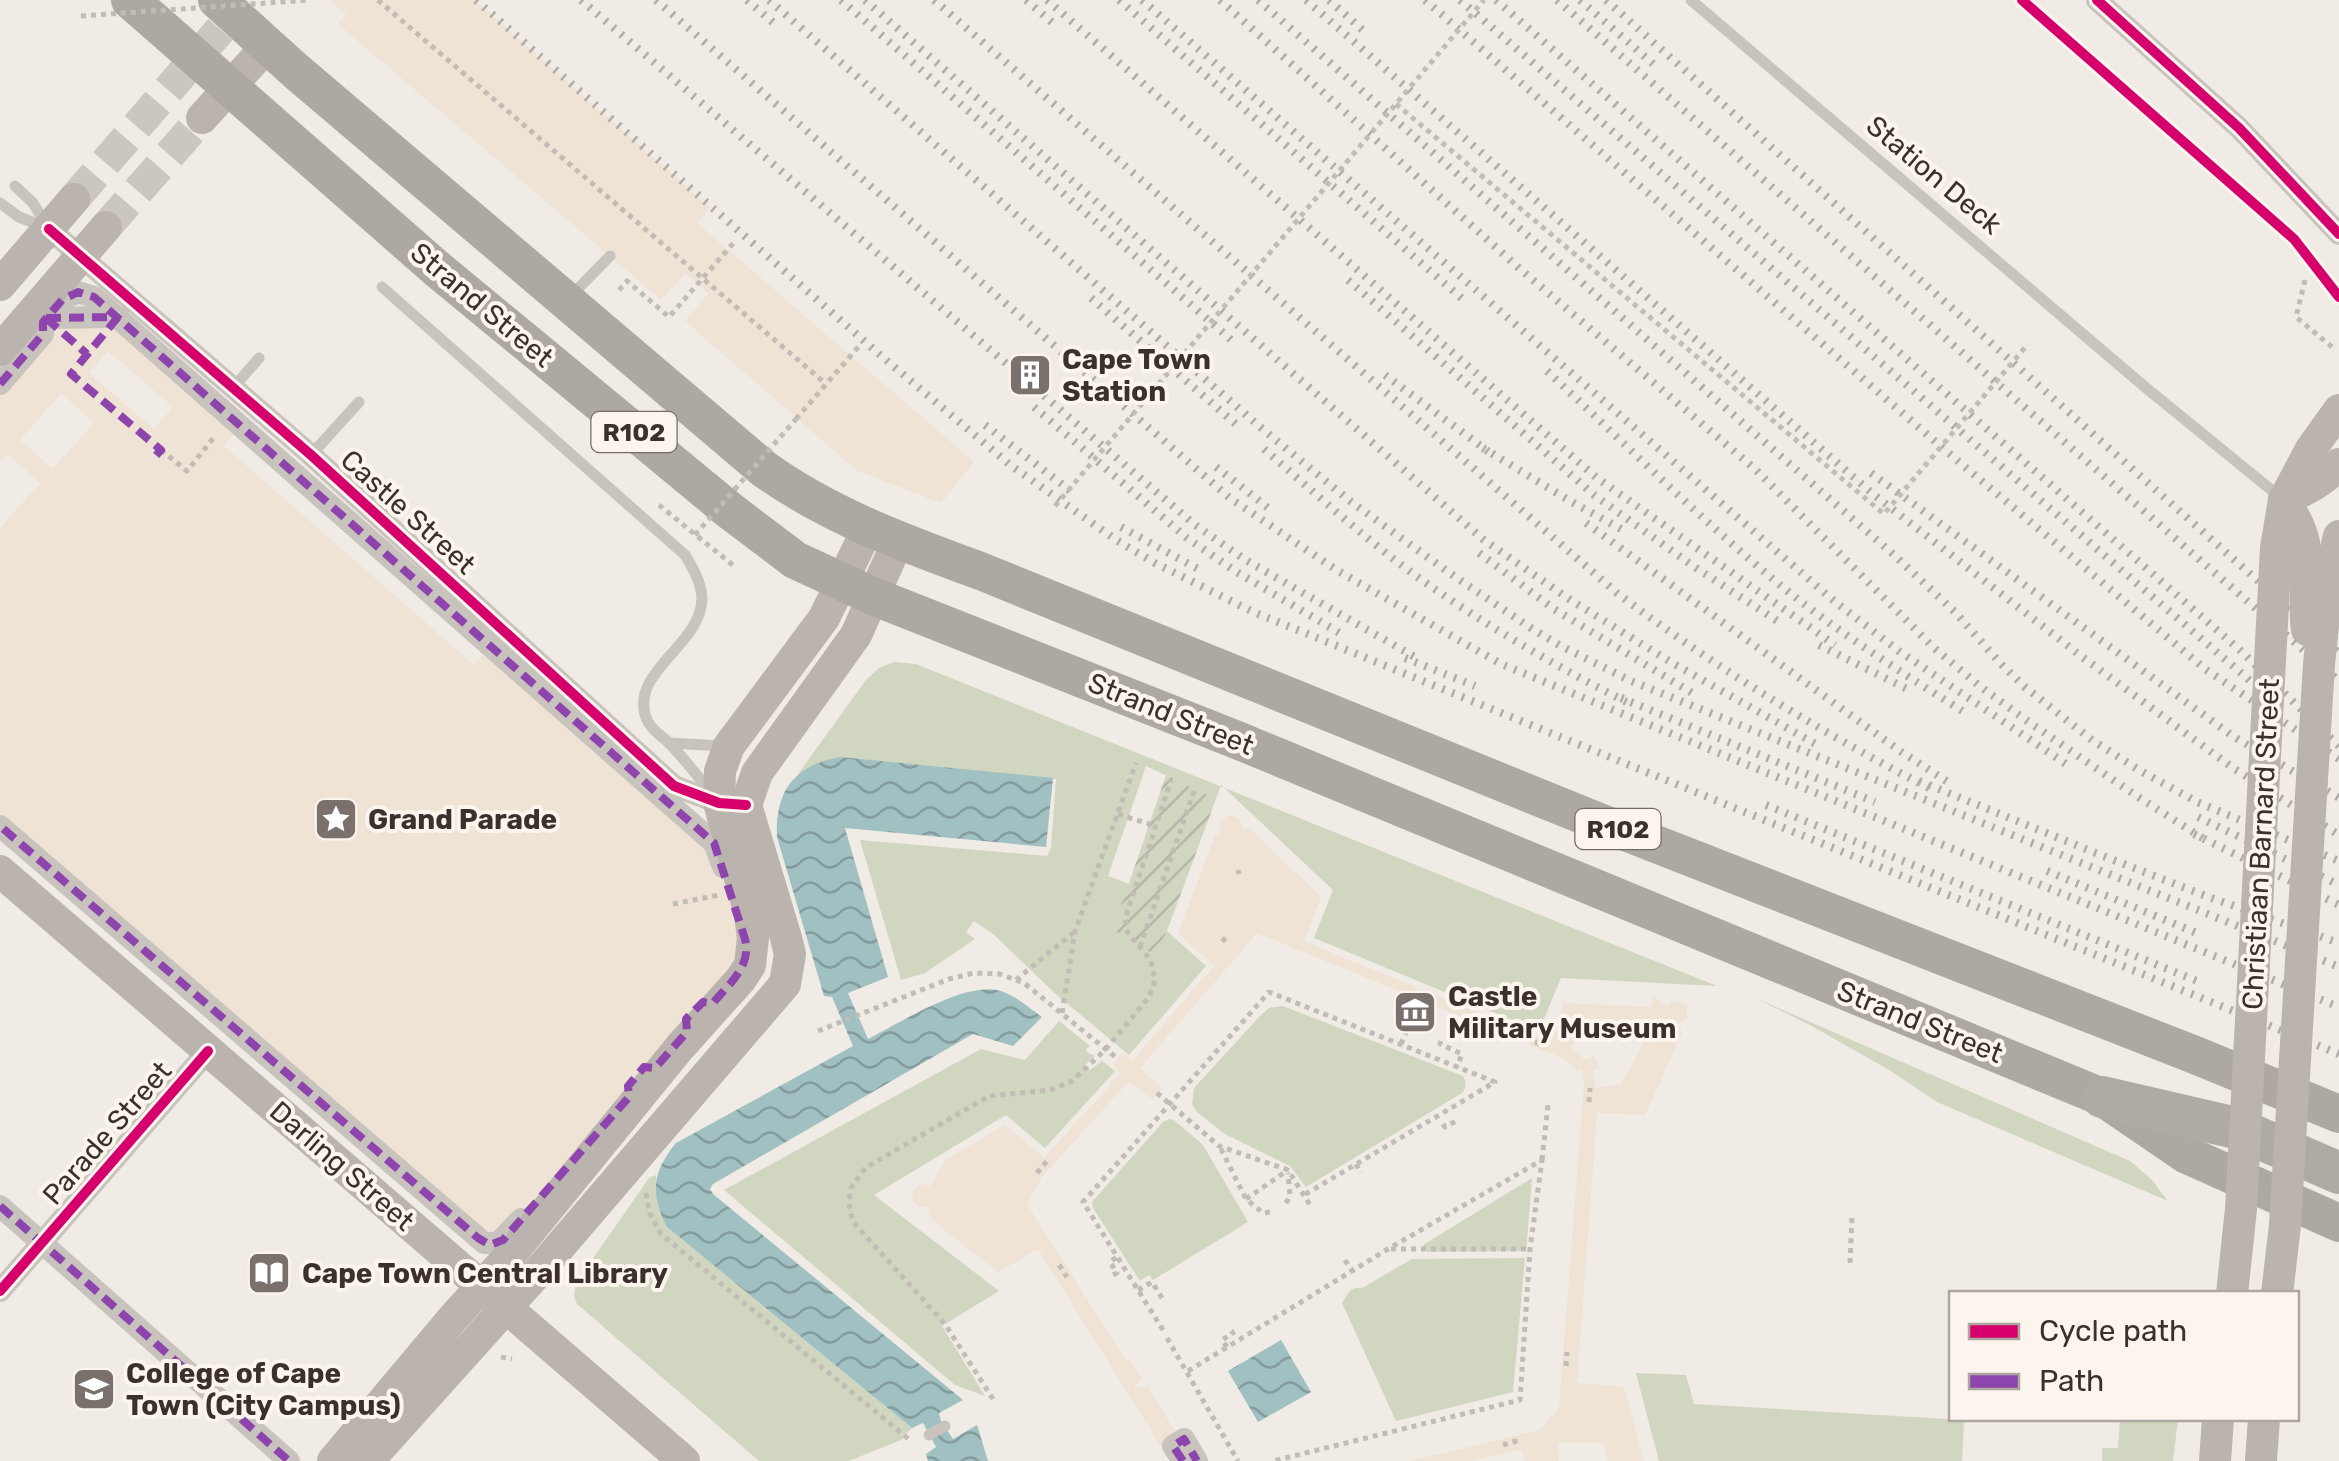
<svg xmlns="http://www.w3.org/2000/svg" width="2339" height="1461" font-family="Rubik,sans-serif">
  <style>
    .grass { fill: #d0d6bf }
    .garden { fill: url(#garden-furrows) }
    .plaza { fill: #eee3d4; fill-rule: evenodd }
    .water { fill: url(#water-waves) }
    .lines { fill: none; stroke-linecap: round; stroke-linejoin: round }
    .secondary-tunnel { stroke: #ccc6c0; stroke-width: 32; stroke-dasharray: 32 16; stroke-linecap: butt }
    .path { stroke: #c2bcb6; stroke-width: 5; stroke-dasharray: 5 5; stroke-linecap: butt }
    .lane { stroke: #c9c3be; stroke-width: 11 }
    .street { stroke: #c9c3be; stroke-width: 22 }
    .secondary { stroke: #bab3ae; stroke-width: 32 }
    .primary { stroke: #aea8a3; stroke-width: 38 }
    .highway { stroke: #afaaa4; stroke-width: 42 }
    .rail { stroke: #b1aca8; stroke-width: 8; stroke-dasharray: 2.5 8; stroke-linecap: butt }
    .path-bridge { stroke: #c2bcb6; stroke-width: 5; stroke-dasharray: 5 5; stroke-linecap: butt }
    .secondary-bridge { stroke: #bab3ae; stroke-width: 32 }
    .quiet { stroke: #8e44ad; stroke-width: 8; stroke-dasharray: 15 8; stroke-linecap: butt }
    .cycleway-casing { stroke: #fbf5ee; stroke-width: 16 }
    .cycleway { stroke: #d6006c; stroke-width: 10 }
    .labels { text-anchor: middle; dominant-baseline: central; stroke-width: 8; stroke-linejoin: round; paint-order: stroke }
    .shield { fill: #fbf5ee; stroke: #756b66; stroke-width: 2.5 }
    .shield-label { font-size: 25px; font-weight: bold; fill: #3b302b }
    .street-label { font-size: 28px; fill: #3b302b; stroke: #fbf5ee }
    .poi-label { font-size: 28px; font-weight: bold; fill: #3b302b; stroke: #fbf5ee; text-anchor: start }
  </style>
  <defs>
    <pattern id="garden-furrows" width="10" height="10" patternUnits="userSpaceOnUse" patternTransform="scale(2.5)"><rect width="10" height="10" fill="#d0d6bf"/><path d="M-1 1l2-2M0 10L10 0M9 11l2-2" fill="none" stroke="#b4b8a4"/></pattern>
    <pattern id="water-waves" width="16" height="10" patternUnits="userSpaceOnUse" patternTransform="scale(2.5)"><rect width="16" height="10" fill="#a0c0c1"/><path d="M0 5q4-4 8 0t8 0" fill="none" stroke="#849c9d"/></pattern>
  </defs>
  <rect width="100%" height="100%" fill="#f0ebe5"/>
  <!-- grass -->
  <g class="grass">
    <polygon points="894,662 916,664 1717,986 1561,978 1539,1031 1314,938 1333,890 1221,785 1216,799 1146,766 1108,876 1129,884 1113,930 1154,953 1167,931 1206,966 1129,1055 1058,996 993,934 974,921 966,932 975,939 925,973 901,980 860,840 1047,856 1051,848 1056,779 841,757 798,774 866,680 879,668"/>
    <polygon points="1755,998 2130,1161 2152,1180 2168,1201 1937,1102 1891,1071 1810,1025"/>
    <path d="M1283,1006l180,70c3,6 4,11 -1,17l-156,94 -16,-21 -65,-32 -28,-22 -5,-7 2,-17 66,-72 9,-8z"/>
    <polygon points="1059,1021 1090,1046 1086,1049 1087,1052 1095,1056 1084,1066 1090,1070 1102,1061 1115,1071 1045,1148 1006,1115 874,1195 999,1291 942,1326 985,1396 955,1385 724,1190 981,1049 1025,1060"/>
    <polygon points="1170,1119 1174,1120 1203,1145 1248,1222 1153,1280 1149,1275 1140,1281 1093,1208 1092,1202 1163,1122"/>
    <polygon points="656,1175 656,1193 667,1227 912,1428 901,1440 849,1461 759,1461 577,1304 574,1295 576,1283 649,1178"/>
    <polygon points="1532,1178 1526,1251 1427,1252 1423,1245"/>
    <path d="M1525,1258l-12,134 -117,29 -54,-118c7,-10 7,-17 20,-15l50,-29z"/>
    <polygon points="1636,1373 1686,1375 1694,1404 1964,1420 1962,1461 1659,1461"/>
    <polygon points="2120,1419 2178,1419 2173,1461 2102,1461 2102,1448 2118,1448"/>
  </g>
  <!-- garden -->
  <polygon class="garden" points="1166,775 1216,799 1167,931 1154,954 1113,930"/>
  <!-- plaza -->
  <g class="plaza">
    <polygon points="330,0 474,0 710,207 697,223 974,462 941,503 856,470 685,321 709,293 685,273 661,300 338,24 346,14"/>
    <path d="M78,292l636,551 33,104 -118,150 -131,146 -498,-417v-298l40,-45 -32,-29 -8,7v-77zM108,351l65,56 -19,22 -65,-56zM61,393l33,30 -41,46 -33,-29zM234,433l250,221 -10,11 -250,-219z"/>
    <path d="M1228,816h4l8,4 3,9h7l71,68 -17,44 232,96 14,2 14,-36 87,4 2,-11 14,10 8,-6 12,5v13l-8,5 3,10 -37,82 -48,-2 -20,270 47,4 20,74h-36l-5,-18 -46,-1 2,19h-34l-3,-12 -51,12h-60l129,-31 19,-22 25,-323 -2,-8 3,-2 -4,-6 -4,2 -12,-12 -308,-126 -117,135 22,20 -10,11 -23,-18 -87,96 -15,27 99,157 4,-2 12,20 -8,6 1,3 7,-3 2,3 3,-2 34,55 -11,20 -132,-212 -40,23 -66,-52 -4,-13h-8l-6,-4 -2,-8 3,-7 7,-4 8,2 16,-26 59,-35 39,33 77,-85 -8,-8 5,-6 5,-5 9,7 82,-95 -36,-33 37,-97 6,-2 -1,-13zM1640,1026l8,9 -27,49 -25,4 -4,-17 7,-4 -6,-11 -8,4 -14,-12 15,-20z"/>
  </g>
  <!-- water -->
  <g class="water">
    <path d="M841,757l212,21 -7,69 -201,-19 43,149 -40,16 20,46c32,-16 98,-59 133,-48 15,5 28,17 41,26l-29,29 -40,-12 -260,150 -3,5 3,5 250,206 -24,13 2,8 12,18 24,-14 11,36h-60l-2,-7 10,-7 -13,-24 -11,5 -245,-201c-17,-34 -15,-55 9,-84l177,-97 -21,-49 -8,-1 -47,-159c-2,-46 17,-72 64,-80z"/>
    <polygon points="1281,1340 1311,1392 1258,1422 1228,1371"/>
  </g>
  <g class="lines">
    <!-- secondary-tunnel -->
    <g class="secondary-tunnel">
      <polyline points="74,199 232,16"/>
      <polyline points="106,227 202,118"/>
    </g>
    <!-- path -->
    <g class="path">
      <polyline points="378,0 826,384"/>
      <polyline points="2305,280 2296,317 2332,347"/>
      <polyline points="619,290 627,281 669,317 736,240"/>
      <polyline points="796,419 860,345"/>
      <polyline points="161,450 187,471 215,436"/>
      <polyline points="659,505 734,566"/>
      <polyline points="1118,814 1156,826"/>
      <polyline points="1238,870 1239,874"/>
      <polyline points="673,904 719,895"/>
      <polyline points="1222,938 1227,943"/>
      <polyline points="1140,947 1194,791"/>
      <polyline points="1016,980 1073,933"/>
      <polyline points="1062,1013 1075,931 1136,763"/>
      <polyline points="818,1031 949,979 974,973 1000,974 1024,983 1118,1059"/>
      <polyline points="1441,1041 1440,1044 1462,1054 1457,1067"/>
      <polyline points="1535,1042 1544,1045"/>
      <polyline points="1401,1044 1408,1028"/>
      <polyline points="1157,1093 1219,1146 1288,1170 1310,1205"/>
      <polyline points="1589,1102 1590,1088"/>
      <polyline points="1443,1124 1445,1127 1458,1120"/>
      <polyline points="1221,1149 1246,1199 1263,1213 1270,1212"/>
      <polyline points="1542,1160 1548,1105"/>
      <polyline points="1356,1164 1361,1173"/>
      <polyline points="1037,1173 1047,1161"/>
      <polyline points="646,1193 650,1214 661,1234 911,1441"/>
      <polyline points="1246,1199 1288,1170"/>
      <polyline points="1286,1203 1290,1196 1288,1173"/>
      <polyline points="1391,1249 1530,1249"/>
      <polyline points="1345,1260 1352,1271"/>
      <polyline points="1850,1263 1852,1217"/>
      <polyline points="1059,1265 1067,1277"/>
      <polyline points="1113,1275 1117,1273 1110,1262 1117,1257"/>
      <polyline points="1138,1290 1152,1282 1162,1298"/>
      <polyline points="1163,1330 1083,1202 1269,992 1495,1082 1304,1195"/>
      <polyline points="1167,1338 1238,1461"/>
      <polyline points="1227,1347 1222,1340 1233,1333 1231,1331"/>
      <polyline points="501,1357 512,1359"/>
      <polyline points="1566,1366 1567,1352"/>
      <polyline points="1188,1371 1388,1249 1542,1160 1530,1249 1520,1400 1273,1461"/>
      <polyline points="993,1399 945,1324 854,1223 850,1212 849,1200 851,1188 865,1168 989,1096 1050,1090 1072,1081 1106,1049 1149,997 1155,980 1151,961 1128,933 1125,919 1171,780"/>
      <polyline points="1503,1445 1519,1440"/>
    </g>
    <!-- lane -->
    <g class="lane">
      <polyline points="1691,0 2145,387 2280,497"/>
      <polyline points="15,186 33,203 46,225"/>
      <polyline points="0,203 19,217 45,227"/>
      <path d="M382,287l303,268c8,13 16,27 17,43 0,48 -75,74 -55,122 4,10 14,15 21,22 16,16 31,36 45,53"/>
      <polyline points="569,298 610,256"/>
      <polyline points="233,388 259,358"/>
      <polyline points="311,455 359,402"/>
      <polyline points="669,743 724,746"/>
      <polyline points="929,1435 945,1426"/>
    </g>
    <!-- street -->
    <g class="street">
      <polyline points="2097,0 2239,128 2339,234"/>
      <polyline points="49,229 311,455 674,786 719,803 733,804"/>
      <polyline points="46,318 118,317"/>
      <polyline points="0,384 43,334 43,322 62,300 78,292 94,297 714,843 723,867"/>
      <polyline points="0,826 484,1243 498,1243 521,1219"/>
      <polyline points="0,1206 289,1461"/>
      <polyline points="0,1291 208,1051"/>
      <polyline points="1183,1461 1173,1446 1184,1439 1197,1461"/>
    </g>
    <!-- secondary -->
    <g class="secondary">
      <polyline points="202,118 267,46"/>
      <polyline points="0,285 74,199"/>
      <polyline points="0,350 106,227"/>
      <polyline points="2284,500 2311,449 2339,410"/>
      <path d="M2284,500c21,-10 39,-18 55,-36"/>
      <polyline points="0,871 684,1461"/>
      <polyline points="333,1461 453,1318 512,1253 680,1047 741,979 750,965 753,938 750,914 719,803 720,771 729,746 824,618 868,528"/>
      <polyline points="368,1461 538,1272 785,984 790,954 786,938 746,805 757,773 856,635 898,541"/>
      <polyline points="2215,1461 2218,1418"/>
      <polyline points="2261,1461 2264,1418"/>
    </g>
    <!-- primary -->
    <g class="primary">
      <polyline points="130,0 436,268 729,510 795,560 875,597 1237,740 2102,1097 2187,1155 2339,1223"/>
      <path d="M217,0l80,72 467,397c67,48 143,75 219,103l609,247 603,236 144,59"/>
    </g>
    <!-- highway -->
    <polyline class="highway" points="2102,1097 2236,1128 2339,1173"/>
    <!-- rail -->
    <g class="rail">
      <polyline points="476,0 879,354 1009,464 1116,540 1155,563 1251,611 2339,1054"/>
      <polyline points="581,0 1194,524 1244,559 1420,660"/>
      <polyline points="656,0 1231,499 1338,571 1501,664 2339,1007"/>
      <polyline points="747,0 777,26"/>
      <polyline points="769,0 1266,432 1350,501 1451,574 1531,628 1559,645 1631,681 2339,967"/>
      <polyline points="841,0 1236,344"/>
      <polyline points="865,0 1484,540 1569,599 1669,661 1819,746"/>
      <path d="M934,0l683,593c99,75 203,139 314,196"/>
      <polyline points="1026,0 1054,24"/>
      <polyline points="1047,0 1597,478 1835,645"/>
      <polyline points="1119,0 1467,303"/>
      <polyline points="1142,0 1834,601 1899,651 2066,764"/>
      <polyline points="1220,0 1520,269 1755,469 1933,647 1981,687 2026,720 2135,795 2204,839"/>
      <polyline points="1258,0 1894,555 1955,612 2001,664 2025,687 2092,740 2139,770 2197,802 2339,861"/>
      <polyline points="1306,0 1873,494 2081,656 2233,768 2339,835"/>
      <polyline points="1329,0 1366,33"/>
      <polyline points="1425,0 1945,450 2205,669 2339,759"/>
      <polyline points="1460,0 2270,698"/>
      <polyline points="1496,0 2241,651 2339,746"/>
      <polyline points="1557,0 2339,681"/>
      <polyline points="1580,0 1659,69"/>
      <polyline points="1606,0 2339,653"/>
      <polyline points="1348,280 1594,495 1693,566 1782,624"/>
      <polyline points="1091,298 1238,426"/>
      <path d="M1547,371c75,70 148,143 227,209 59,49 125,91 190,132"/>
      <polyline points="1385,375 1493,455"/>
      <polyline points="1034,407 1187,538 1235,571 1343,635"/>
      <polyline points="985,425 1076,495"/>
      <polyline points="1483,448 1570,501 1621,529"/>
      <path d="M1264,449c51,44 101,90 155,129 67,48 140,90 213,127"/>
      <polyline points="1216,467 1271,510"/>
      <polyline points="1871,473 2234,737 2339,798"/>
      <polyline points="1586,523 1900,751 1948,782"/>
      <polyline points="1121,527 1200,570"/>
      <polyline points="1479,553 1554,609 1692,693"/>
      <polyline points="1819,645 1909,690"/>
      <polyline points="1405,658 1475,686"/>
      <polyline points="1621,698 1875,802"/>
      <polyline points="1919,781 2093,852 2206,896 2339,943"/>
      <polyline points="1766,805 2197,981"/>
      <polyline points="2198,817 2339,885"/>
      <polyline points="2194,834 2339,905"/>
      <polyline points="2047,871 2199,934"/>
    </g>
    <!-- path-bridge -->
    <g class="path-bridge">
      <polyline points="81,16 309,0"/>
      <polyline points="1396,104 1884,514 2028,344"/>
      <polyline points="1055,506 1484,0"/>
      <polyline points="695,535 796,419"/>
    </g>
    <!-- secondary-bridge -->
    <g class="secondary-bridge">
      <path d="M2284,500c8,13 17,27 20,43 5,28 -1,58 3,87"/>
      <polyline points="2232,1294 2241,1209 2276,548 2284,500"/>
      <polyline points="2277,1294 2285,1225 2319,664 2327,587 2339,536"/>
    </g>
    <!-- quiet -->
    <g class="quiet">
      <polyline points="118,317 71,374 161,450 152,460"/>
      <polyline points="46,318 118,317"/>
      <polyline points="46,318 87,354"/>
      <path d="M0,384l43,-50v-12l19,-22 16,-8 16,5 620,546 31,96c7,27 -16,45 -32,64l-10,-1 -17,17 1,13 -32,36 -11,-1 -16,19 1,11 -126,143 -13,5 -12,-7 -478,-412"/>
      <polyline points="0,1206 289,1461"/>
      <polyline points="1183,1461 1173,1446 1184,1439 1197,1461"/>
    </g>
    <!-- cycleway casing -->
    <g class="cycleway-casing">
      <g id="cycleway">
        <polyline points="2022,0 2294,239 2339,297"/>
        <polyline points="2097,0 2239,128 2339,234"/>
        <polyline points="49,229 311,455 674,786 719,803 746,805"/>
        <polyline points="0,1291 208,1051"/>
      </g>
    </g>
    <!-- cycleway -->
    <use href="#cycleway" class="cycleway"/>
  </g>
  <!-- icons -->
  <defs>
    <g id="building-square" transform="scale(2.25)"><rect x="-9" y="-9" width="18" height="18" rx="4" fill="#7a716c" stroke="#fbf5ee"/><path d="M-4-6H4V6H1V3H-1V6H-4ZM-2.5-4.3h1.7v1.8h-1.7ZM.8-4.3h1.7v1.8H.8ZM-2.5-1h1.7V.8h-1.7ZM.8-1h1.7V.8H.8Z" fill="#fff"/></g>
    <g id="sight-square" transform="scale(2.25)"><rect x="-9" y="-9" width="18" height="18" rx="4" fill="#7a716c" stroke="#fbf5ee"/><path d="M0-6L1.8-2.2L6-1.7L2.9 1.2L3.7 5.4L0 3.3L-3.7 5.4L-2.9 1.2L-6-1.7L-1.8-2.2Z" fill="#fff"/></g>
    <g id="museum-square" transform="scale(2.25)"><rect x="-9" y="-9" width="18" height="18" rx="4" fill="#7a716c" stroke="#fbf5ee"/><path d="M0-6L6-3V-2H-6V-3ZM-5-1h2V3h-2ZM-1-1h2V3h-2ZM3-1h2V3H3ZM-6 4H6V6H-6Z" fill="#fff"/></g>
    <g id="library-square" transform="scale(2.25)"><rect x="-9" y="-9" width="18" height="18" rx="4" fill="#7a716c" stroke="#fbf5ee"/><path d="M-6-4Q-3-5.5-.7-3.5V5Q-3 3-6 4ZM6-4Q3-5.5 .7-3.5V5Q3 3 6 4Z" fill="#fff"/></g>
    <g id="university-square" transform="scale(2.25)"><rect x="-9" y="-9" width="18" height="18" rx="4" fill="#7a716c" stroke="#fbf5ee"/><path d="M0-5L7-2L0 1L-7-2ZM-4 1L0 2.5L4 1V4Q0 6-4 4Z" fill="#fff"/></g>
  </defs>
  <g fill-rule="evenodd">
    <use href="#building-square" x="1030" y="375"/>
    <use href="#sight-square" x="336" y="819"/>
    <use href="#museum-square" x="1415" y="1012"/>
    <use href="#library-square" x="269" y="1273"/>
    <use href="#university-square" x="94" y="1389"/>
  </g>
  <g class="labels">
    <!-- shield labels -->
    <g class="shield">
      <rect x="591.5" y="412" width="85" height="40" rx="8"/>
      <rect x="1575.5" y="809" width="85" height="40" rx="8"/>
    </g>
    <g class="shield-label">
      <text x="634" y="432">R102</text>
      <text x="1618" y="829">R102</text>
    </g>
    <!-- street labels -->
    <g class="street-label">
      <text transform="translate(1934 175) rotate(40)">Station Deck</text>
      <text transform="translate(482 305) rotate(40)">Strand Street</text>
      <text transform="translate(408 512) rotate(42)">Castle Street</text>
      <text transform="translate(1171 714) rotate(22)">Strand Street</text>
      <text transform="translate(2261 844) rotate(-87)">Christiaan Barnard Street</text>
      <text transform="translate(1920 1022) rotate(22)">Strand Street</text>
      <text transform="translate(107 1133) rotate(-49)">Parade Street</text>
      <text transform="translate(342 1166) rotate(41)">Darling Street</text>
    </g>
    <!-- poi labels -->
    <g class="poi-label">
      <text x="1062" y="359">Cape Town<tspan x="1062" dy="32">Station</tspan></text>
      <text x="368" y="819">Grand Parade</text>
      <text x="1448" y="996">Castle<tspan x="1448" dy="32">Military Museum</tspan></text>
      <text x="302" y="1273">Cape Town Central Library</text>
      <text x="126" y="1373">College of Cape<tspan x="126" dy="32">Town (City Campus)</tspan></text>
    </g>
  </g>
  <!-- legend -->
  <rect x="1949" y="1291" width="350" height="130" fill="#fbf5ee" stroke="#aea6a0" stroke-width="2.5"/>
  <rect x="1969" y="1324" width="50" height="15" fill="#d6006c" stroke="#aea6a0" stroke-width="2.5"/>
  <text x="2039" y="1341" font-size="30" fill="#3b302b">Cycle path</text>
  <rect x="1969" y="1374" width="50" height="15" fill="#8e44ad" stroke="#aea6a0" stroke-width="2.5"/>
  <text x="2039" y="1391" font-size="30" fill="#3b302b">Path</text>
</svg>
